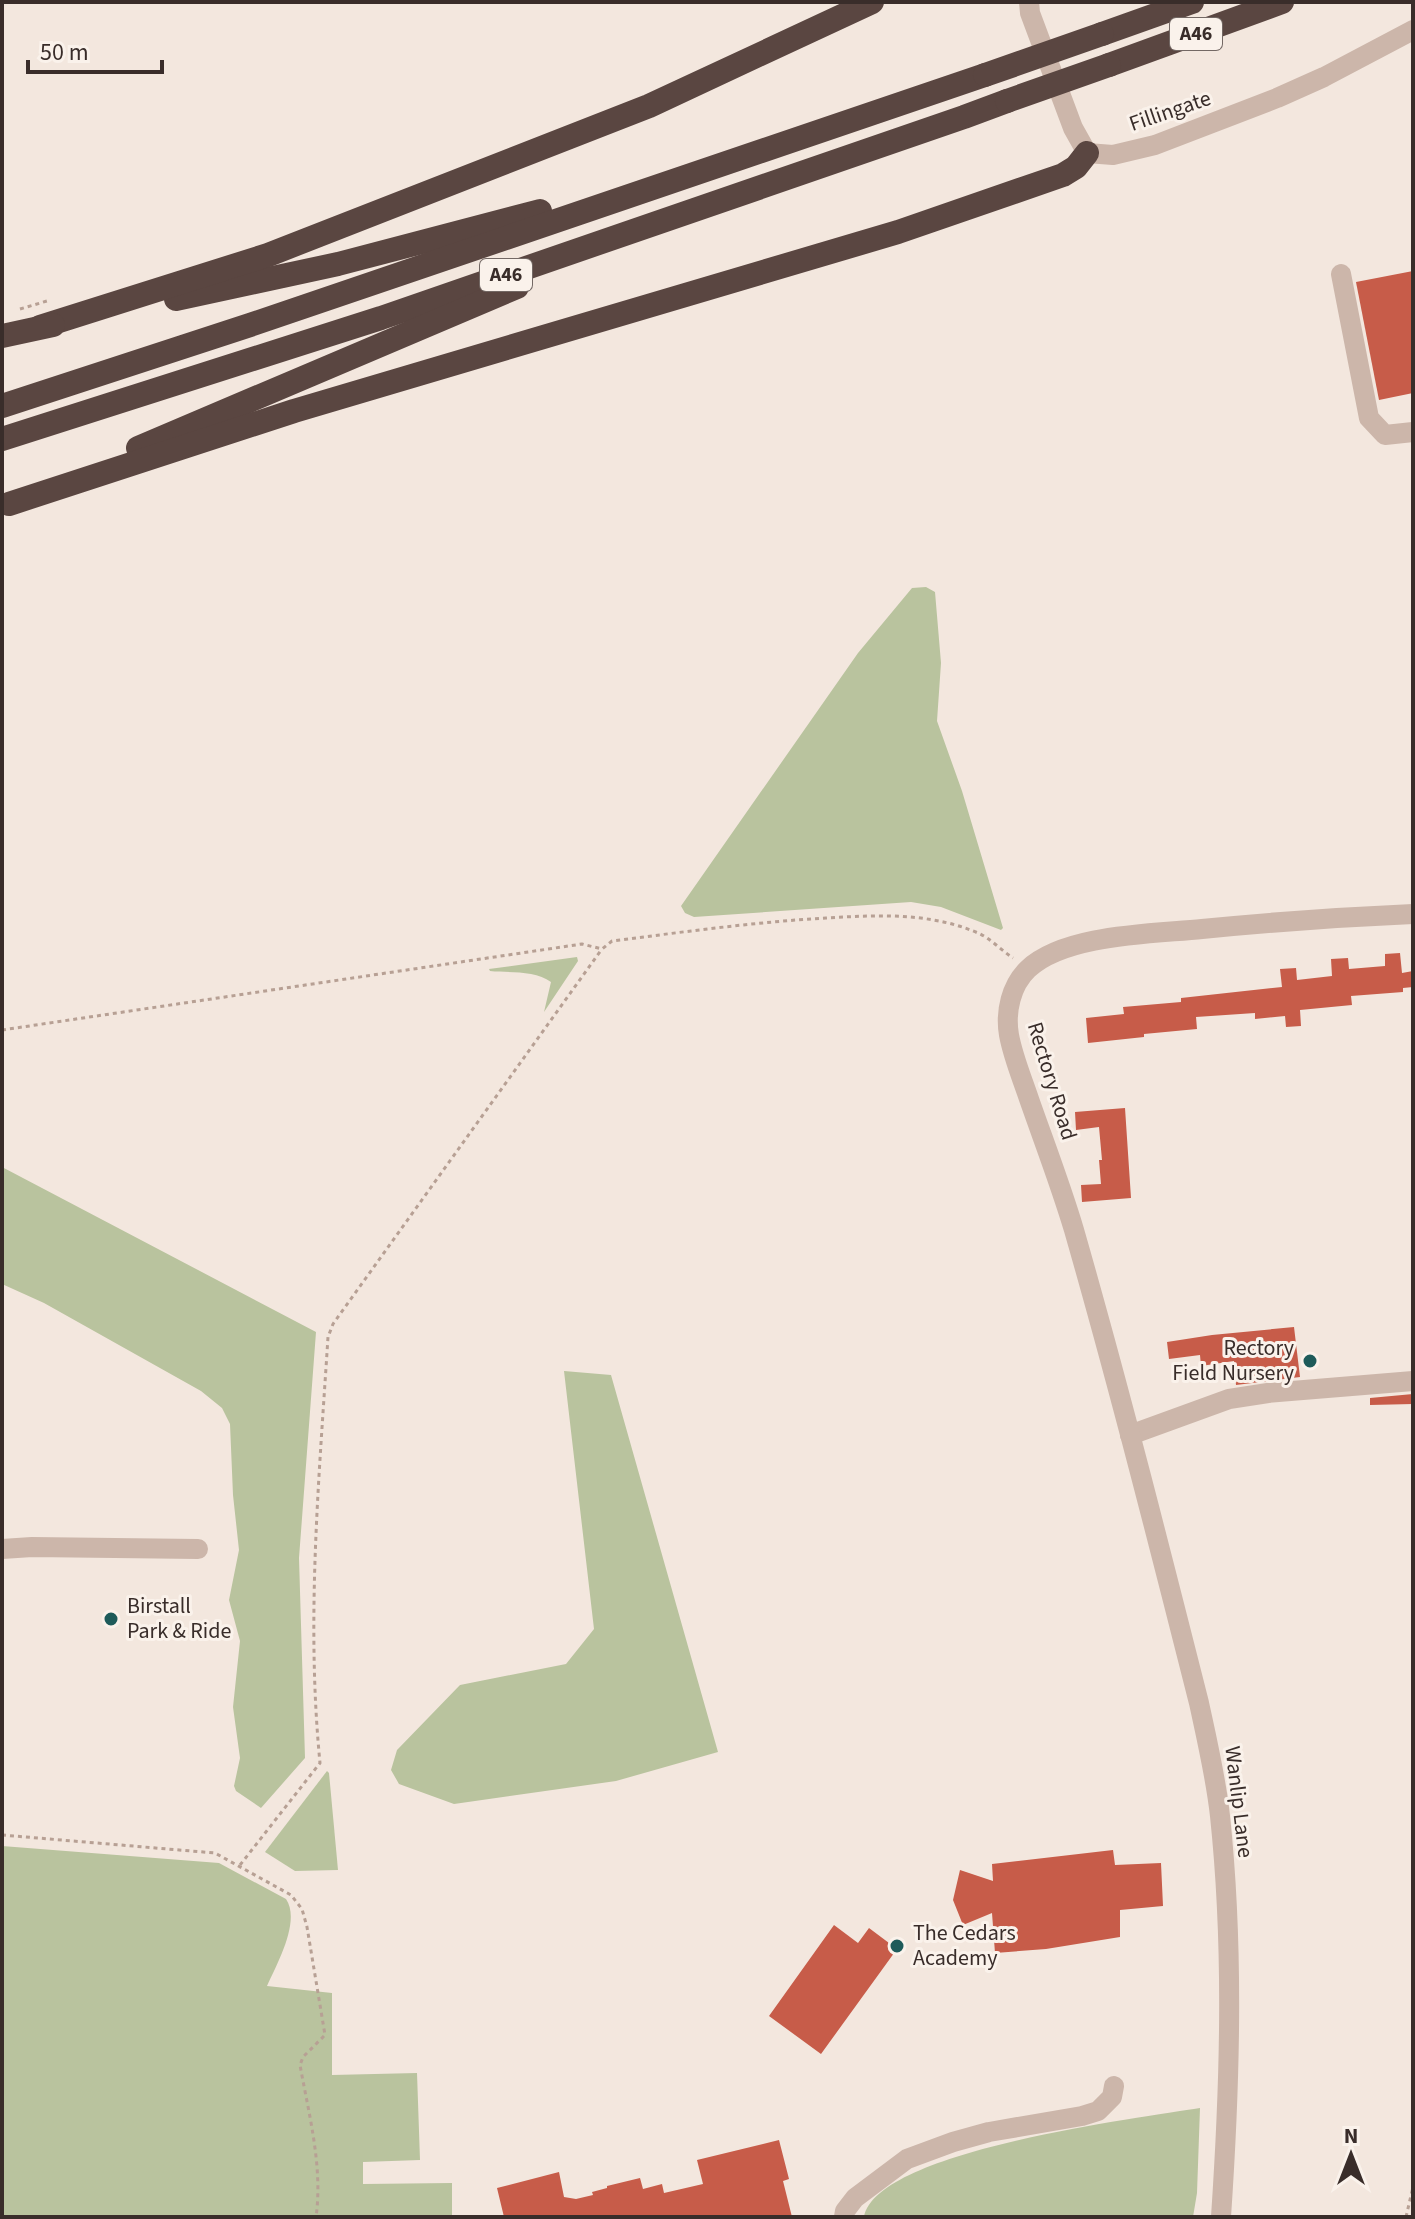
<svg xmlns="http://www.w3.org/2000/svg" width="1415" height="2219" font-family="'Source Sans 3',sans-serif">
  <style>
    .green { fill: #b9c39e }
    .building { fill: #c75c49 }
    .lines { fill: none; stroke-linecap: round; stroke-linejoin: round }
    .path { stroke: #b7a094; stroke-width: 3; stroke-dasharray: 4 4; stroke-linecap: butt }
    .minor { stroke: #ccb6aa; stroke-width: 20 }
    .highway { stroke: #5a4641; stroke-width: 24 }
    .highway-bridge { stroke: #5a4641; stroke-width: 24 }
    .poi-dot { fill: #1e5b5a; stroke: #faf2eb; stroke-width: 3 }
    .labels { text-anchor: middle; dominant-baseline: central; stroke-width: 6; stroke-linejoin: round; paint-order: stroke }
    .shield { fill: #faf2eb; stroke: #736864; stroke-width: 2 }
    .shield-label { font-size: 20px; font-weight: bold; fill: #392d2a }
    .street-label { font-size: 22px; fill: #392d2a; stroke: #faf2eb }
    .poi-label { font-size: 22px; fill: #392d2a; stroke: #faf2eb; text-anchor: start }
  </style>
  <rect width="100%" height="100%" fill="#f3e7de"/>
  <!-- green -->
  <g class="green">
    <polygon points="926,587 935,592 941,663 937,721 962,791 1003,928 1001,930 941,907 911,902 694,917 685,913 681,906 858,653 912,588"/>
    <path d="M577,957l1,4 -34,51 7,-30c-16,-12 -42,-9 -61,-11l-1,-2z"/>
    <polygon points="2,1167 316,1332 299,1558 305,1758 261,1808 236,1791 234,1786 240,1758 233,1707 240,1641 229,1600 239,1550 233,1495 230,1424 222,1408 201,1391 44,1303 2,1284"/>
    <polygon points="564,1371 611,1375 718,1752 616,1781 454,1804 399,1784 391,1770 397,1750 460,1685 566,1664 594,1629"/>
    <polygon points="327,1771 329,1773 338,1870 295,1871 265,1852"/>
    <path d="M2,1846l217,17 67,36c15,22 -9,65 -19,87l65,7v82l85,-2 3,87 -57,2v22l89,-1v34h-450z"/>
    <path d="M1200,2108l-3,85 -4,24h-329c12,-67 276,-99 336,-109z"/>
  </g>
  <!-- building -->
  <g class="building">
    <polygon points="1413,271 1413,393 1379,400 1356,282"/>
    <polygon points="1400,953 1402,973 1413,971 1413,987 1403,988 1403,992 1351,996 1352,1005 1300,1010 1301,1026 1286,1027 1285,1016 1255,1019 1255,1013 1196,1017 1197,1029 1144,1034 1144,1037 1088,1043 1086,1018 1124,1014 1123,1007 1181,1002 1181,998 1282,987 1280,969 1296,968 1297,980 1332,976 1331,959 1348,958 1349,969 1385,966 1385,954"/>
    <polygon points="1125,1108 1131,1198 1082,1202 1081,1185 1101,1184 1099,1160 1102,1160 1099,1127 1076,1130 1075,1112"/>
    <polygon points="1294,1327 1300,1377 1236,1385 1234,1361 1201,1366 1200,1355 1169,1359 1167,1342 1212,1335"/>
    <polygon points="1413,1394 1413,1404 1370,1405 1370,1398"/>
    <polygon points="1113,1850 1115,1865 1161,1863 1163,1906 1120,1910 1120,1937 1046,1949 995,1953 992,1913 963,1925 953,1900 960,1870 993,1881 992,1864"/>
    <polygon points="834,1925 858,1943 869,1928 897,1949 821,2054 769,2016"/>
    <polygon points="779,2140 789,2179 783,2181 792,2217 504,2217 497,2188 559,2172 564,2197 576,2199 593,2195 592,2192 607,2188 607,2186 640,2178 643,2189 662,2184 664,2193 703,2184 697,2160"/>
  </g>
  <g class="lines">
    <!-- path -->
    <g class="path">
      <polyline points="20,309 47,301"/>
      <path d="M2,1030l580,-86 20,5 10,-8c71,-9 143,-19 214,-23 52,-3 103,-6 152,15 12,5 23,17 35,25"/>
      <path d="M2,1835l213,18 76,42 11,14 5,18 18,108 -22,22 -3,8c9,50 23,102 16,152"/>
      <path d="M240,1865l80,-102c-14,-142 -1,-284 8,-426l5,-13 269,-375"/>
      <polyline points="1406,2217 1413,2187"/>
    </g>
    <!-- minor -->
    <g class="minor">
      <polyline points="1029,2 1030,13 1073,128 1087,153 1113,155 1155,145 1277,98 1324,77 1413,30"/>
      <polyline points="1341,274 1369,418 1385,435 1413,432"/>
      <polyline points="1130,1435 1229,1399 1268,1393 1413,1381"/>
      <polyline points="2,1549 32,1547 198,1549"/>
      <polyline points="844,2217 845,2211 855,2198 907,2159 953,2142 989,2132 1082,2116 1098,2111 1112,2097 1114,2086"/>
      <path d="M1221,2217c9,-133 13,-268 -1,-401 -4,-38 -13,-76 -21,-113 -40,-158 -80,-316 -125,-473 -13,-44 -30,-88 -45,-131 -7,-21 -16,-42 -20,-64 -4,-23 2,-50 19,-66 37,-35 125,-35 174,-40 71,-7 141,-12 211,-15"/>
    </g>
    <!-- highway -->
    <g class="highway">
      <polyline points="1102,34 1192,2"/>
      <polyline points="1109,65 1282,2"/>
      <polyline points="176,299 338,264 540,211"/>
      <polyline points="40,327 268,255 649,106 872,2"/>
      <polyline points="2,336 53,325"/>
      <polyline points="2,406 250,325 985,75"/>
      <polyline points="2,439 381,318 964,117 1007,101"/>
      <polyline points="138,448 517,287"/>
      <polyline points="9,504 294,411 898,232 1063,175 1076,167 1087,153"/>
    </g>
    <!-- highway-bridge -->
    <g class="highway-bridge">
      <polyline points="985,75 1102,34"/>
      <polyline points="1007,101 1109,65"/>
    </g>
  </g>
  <!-- markers -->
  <g class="poi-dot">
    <circle cx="1310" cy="1361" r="8"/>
    <circle cx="111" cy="1619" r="8"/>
    <circle cx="897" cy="1946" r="8"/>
  </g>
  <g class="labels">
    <!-- shield labels -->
    <g class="shield">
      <rect x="1170" y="18" width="52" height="32" rx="6"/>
      <rect x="480" y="259" width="52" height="32" rx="6"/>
    </g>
    <g class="shield-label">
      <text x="1196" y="34">A46</text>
      <text x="506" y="275">A46</text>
    </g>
    <!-- street labels -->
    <g class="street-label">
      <text transform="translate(1170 111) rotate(-19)">Fillingate</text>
      <text transform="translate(1052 1081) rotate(73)">Rectory Road</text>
      <text transform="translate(1239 1802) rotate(83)">Wanlip Lane</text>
    </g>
    <!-- poi labels -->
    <g class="poi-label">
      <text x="1294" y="1348" text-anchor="end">Rectory<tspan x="1294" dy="25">Field Nursery</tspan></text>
      <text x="127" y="1606">Birstall<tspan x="127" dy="25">Park &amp; Ride</tspan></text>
      <text x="913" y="1933">The Cedars<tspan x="913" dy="25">Academy</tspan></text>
    </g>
  </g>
  <!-- border -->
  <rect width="1415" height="2219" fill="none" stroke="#392d2a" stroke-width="8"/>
  <!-- north arrow -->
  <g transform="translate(1351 2155)" stroke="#faf2eb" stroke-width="6" paint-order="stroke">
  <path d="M0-6L14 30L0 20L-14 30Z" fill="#392d2a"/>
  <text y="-12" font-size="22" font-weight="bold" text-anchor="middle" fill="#392d2a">N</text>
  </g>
  <!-- scale -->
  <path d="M28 60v12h134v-12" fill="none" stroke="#392d2a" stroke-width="4"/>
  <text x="40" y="60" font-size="24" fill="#392d2a" stroke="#faf2eb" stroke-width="6" paint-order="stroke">50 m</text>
</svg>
